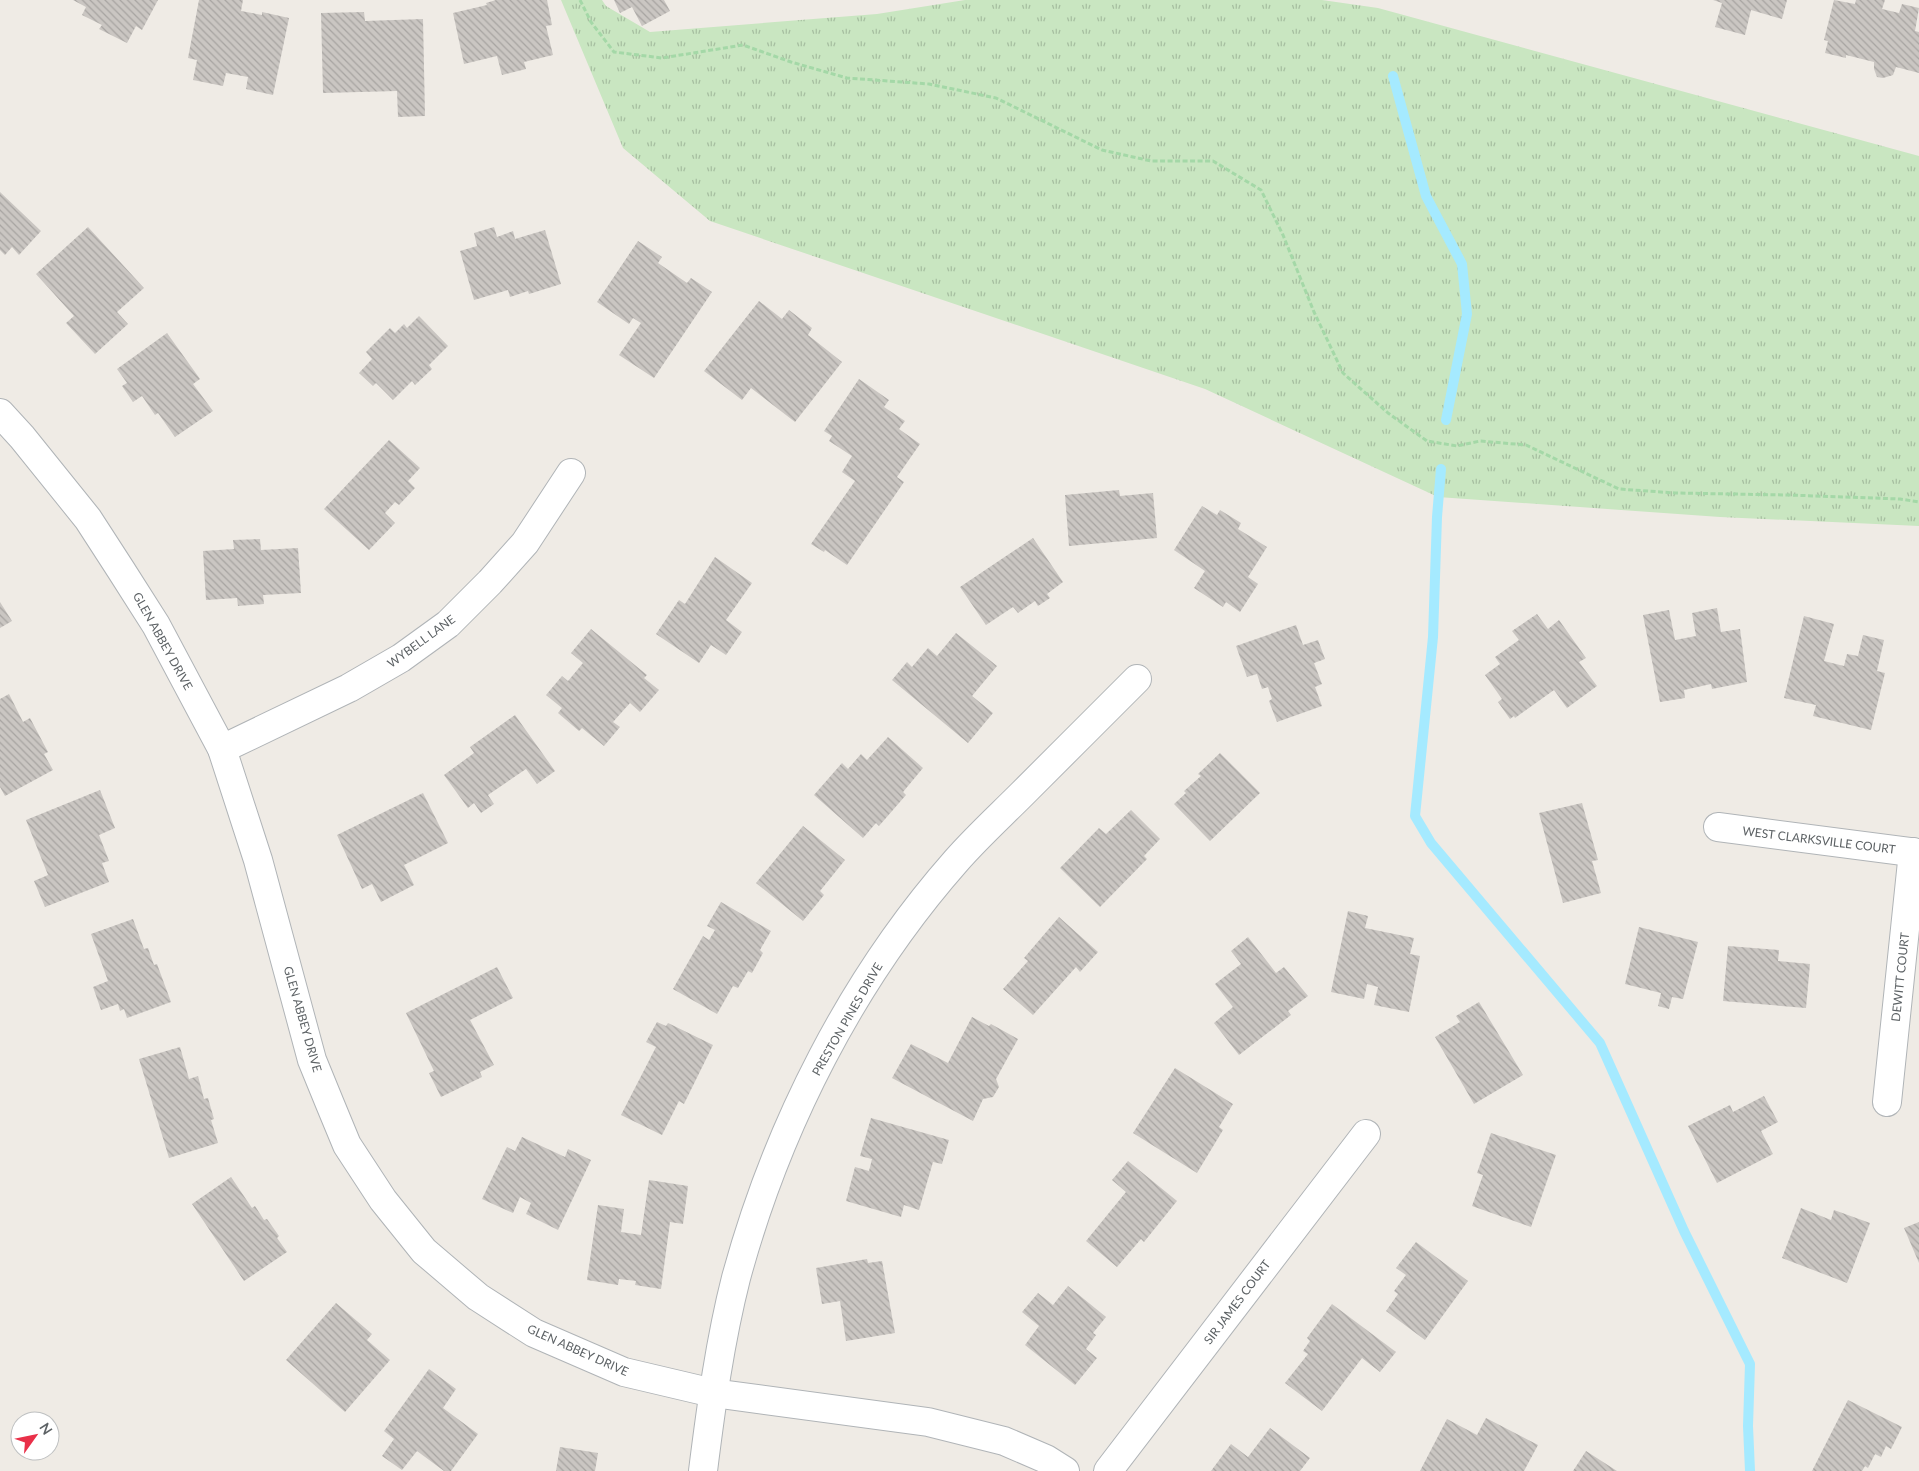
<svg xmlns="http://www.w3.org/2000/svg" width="1919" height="1471" font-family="Lato,sans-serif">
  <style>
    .grass { fill: url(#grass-tufts) }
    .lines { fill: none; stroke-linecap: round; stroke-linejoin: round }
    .stream { stroke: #a5eaff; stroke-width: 10 }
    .building { fill: url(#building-back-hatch) }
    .street-casing { stroke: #b0b4b7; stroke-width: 30 }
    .path { stroke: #a4d8a7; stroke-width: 3; stroke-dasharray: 5 2.5; stroke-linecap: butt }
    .street { stroke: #fff; stroke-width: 28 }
    .labels { text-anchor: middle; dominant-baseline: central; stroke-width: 4.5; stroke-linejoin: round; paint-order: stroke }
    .street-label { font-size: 12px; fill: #5d6265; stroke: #fff }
  </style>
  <defs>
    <pattern id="grass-tufts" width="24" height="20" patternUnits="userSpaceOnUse" patternTransform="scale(1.25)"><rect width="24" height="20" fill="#c9e6c1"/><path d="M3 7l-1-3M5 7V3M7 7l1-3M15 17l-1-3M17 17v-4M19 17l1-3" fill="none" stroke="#a6bea0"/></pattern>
    <pattern id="building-back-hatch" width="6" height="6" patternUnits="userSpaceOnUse" patternTransform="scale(1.25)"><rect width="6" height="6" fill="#cac6c2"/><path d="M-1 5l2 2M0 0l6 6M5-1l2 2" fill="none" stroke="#a7a4a1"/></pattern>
  </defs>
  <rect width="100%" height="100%" fill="#efebe5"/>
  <!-- grass -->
  <polygon class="grass" points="561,0 602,0 606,6 650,32 877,14 965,0 1322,0 1378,8 1919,156 1919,526 1720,517 1438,497 1205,389 710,221 623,148"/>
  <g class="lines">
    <!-- stream -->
    <g class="stream">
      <polyline points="1393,76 1426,196 1462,264 1467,314 1446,420"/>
      <polyline points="1441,469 1437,517 1433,637 1415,816 1431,843 1600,1043 1684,1231 1750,1364 1748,1426 1750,1471"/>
    </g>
  </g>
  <!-- building -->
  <g class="building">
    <polygon points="73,0 158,0 142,30 136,26 127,43 99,29 102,25 82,15 86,7"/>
    <polygon points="199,0 243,0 241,11 262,15 262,12 289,18 273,95 246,89 248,77 226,73 223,86 193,80 197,60 188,58"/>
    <polygon points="496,0 547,0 552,25 546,26 553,55 524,62 526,69 502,75 497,56 464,64 453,13 487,5 486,3"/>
    <polygon points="614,0 664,0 670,11 642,26 632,7 620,13"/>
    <polygon points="1713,0 1787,0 1782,19 1751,10 1745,35 1715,27 1722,3"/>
    <polygon points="1834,0 1855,4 1856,0 1885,0 1882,9 1899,13 1902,4 1919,8 1915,31 1919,32 1919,73 1896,67 1893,75 1883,78 1877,77 1874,69 1874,62 1846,55 1846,58 1825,53 1828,41 1824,40"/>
    <polygon points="364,12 365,21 423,19 425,116 398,117 397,91 323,93 321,13"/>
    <polygon points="0,192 41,231 19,255 12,247 5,255 0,250"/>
    <polygon points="88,227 144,288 117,312 128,324 95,354 66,323 74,316 36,274"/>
    <polygon points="494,227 497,237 513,231 515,239 545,230 561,284 529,294 528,291 510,297 508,290 474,300 460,251 477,246 474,233"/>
    <polygon points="638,241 662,257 658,263 687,283 691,278 712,292 654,378 619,355 641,323 633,318 629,324 597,302"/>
    <polygon points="759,301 782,319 789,310 812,328 808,335 842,362 795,422 751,388 742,400 704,371"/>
    <polygon points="419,316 448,346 429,365 432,369 415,385 412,381 393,400 376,383 373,386 359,373 372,359 366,352 390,328 395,333 404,324 407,328"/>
    <polygon points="167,333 200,379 193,384 213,411 175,437 158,413 155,415 142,396 133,402 122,386 127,383 117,369"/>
    <polygon points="859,379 889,400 884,407 905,421 899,429 920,444 897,477 904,482 847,565 825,550 824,552 811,544 855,481 842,472 852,456 829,441 832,436 824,431"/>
    <polygon points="389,440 420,468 408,481 415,488 399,505 395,502 385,513 395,523 369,550 324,509"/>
    <polygon points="1119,490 1120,496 1153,493 1157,538 1069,546 1065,495"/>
    <polygon points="1202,506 1217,515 1220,510 1241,523 1238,529 1267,547 1248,577 1258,584 1240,612 1226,602 1223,607 1194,588 1205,571 1174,550"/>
    <polygon points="1033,538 1063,582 1047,594 1050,598 1038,606 1035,601 1018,613 1013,607 986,625 960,587"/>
    <polygon points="260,539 261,550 298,548 301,593 263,595 264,604 238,606 237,598 206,600 203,551 234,549 233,540"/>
    <polygon points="715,557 752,583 726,620 742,632 726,655 711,645 699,663 656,634 679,600 685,604"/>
    <polygon points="0,602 12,621 0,628"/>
    <polygon points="1717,608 1721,632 1740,629 1747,682 1712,689 1711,684 1684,690 1685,698 1660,702 1643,615 1669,610 1675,640 1696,636 1692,613"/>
    <polygon points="1537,614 1548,629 1559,620 1586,658 1579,662 1597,686 1567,708 1554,690 1515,718 1514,716 1510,719 1498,702 1502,699 1485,675 1500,664 1495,657 1519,640 1512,631"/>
    <polygon points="1804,616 1834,624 1824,661 1844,666 1847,654 1858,656 1863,635 1884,640 1877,671 1885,673 1871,730 1813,716 1816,705 1784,698"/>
    <polygon points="1296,625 1303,645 1318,640 1325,659 1314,663 1322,684 1315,687 1322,706 1277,722 1269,701 1272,699 1268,687 1262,689 1257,674 1247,677 1236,646"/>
    <polygon points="591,629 647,675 644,678 659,690 640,712 630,703 613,722 620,727 604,746 582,728 579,731 558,713 562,708 546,695 562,676 568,681 583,663 571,653"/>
    <polygon points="956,633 997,666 972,696 993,713 968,743 892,680 907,662 912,667 928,648 937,656"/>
    <polygon points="9,694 23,722 30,718 48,752 44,754 53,770 5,796 0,787 0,699"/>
    <polygon points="515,715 555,771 537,784 526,769 488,795 494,804 481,813 474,803 468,808 444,775 474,753 470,747"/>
    <polygon points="888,737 923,768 903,792 906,795 879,826 876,823 863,838 814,795 842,763 848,769 861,754 867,760"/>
    <polygon points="1220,753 1260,793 1210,841 1174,804 1186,793 1184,791 1201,776 1198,774"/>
    <polygon points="100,790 115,828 99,835 109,861 102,863 109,882 45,907 34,881 48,875 26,820"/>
    <polygon points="423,793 448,843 404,865 414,885 381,902 372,884 362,889 337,835"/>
    <polygon points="1582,803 1598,860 1592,861 1601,893 1563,903 1539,813"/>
    <polygon points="1131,810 1160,839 1144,856 1147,859 1100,907 1060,868 1099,828 1106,834"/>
    <polygon points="803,826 845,860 820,891 824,895 803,921 756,883"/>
    <polygon points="721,902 771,931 760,950 763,953 752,973 748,971 738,988 733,986 717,1014 673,989 703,936 709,940 715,930 707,926"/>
    <polygon points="1348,911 1368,916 1365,928 1414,938 1410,954 1420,956 1409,1012 1374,1005 1378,987 1367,984 1364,999 1331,992"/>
    <polygon points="1059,917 1098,952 1080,972 1076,967 1033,1015 1003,989 1028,961 1024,958"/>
    <polygon points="133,919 144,949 148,948 154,965 157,964 171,1002 127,1018 124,1009 120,1011 118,1004 101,1010 93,987 108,981 91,934"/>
    <polygon points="1639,927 1698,942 1683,999 1672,997 1669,1009 1658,1006 1661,993 1625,984"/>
    <polygon points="1248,937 1276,973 1284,967 1308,996 1288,1011 1291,1015 1239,1055 1214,1023 1233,1007 1215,984 1241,964 1231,951"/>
    <polygon points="1728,946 1779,950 1778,961 1810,964 1806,1008 1723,1001"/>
    <polygon points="497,967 513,998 470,1020 494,1065 480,1072 482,1077 441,1097 429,1073 434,1071 406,1013"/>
    <polygon points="1479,1002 1523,1075 1474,1104 1435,1037 1460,1022 1456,1016"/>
    <polygon points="972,1017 989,1026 991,1024 1018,1039 996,1079 999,1087 993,1097 983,1099 973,1121 892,1078 911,1044 948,1063"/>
    <polygon points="657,1022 666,1026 668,1023 713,1045 684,1104 679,1101 662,1135 621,1115 656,1047 646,1042"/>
    <polygon points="180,1047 189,1079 198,1076 204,1099 208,1098 214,1119 211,1120 218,1143 169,1158 139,1059"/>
    <polygon points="1175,1068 1233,1104 1219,1127 1223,1130 1197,1173 1133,1133"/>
    <polygon points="1764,1096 1778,1122 1761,1131 1773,1154 1717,1183 1688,1126 1730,1105 1733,1112"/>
    <polygon points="871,1118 949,1140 942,1164 933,1162 919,1210 904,1205 901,1217 846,1201 855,1167 869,1171 872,1159 860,1156"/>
    <polygon points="1491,1133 1556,1155 1531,1227 1472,1206 1483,1175 1477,1173"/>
    <polygon points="522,1137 565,1157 568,1149 591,1160 558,1230 526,1214 531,1203 520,1197 513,1213 482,1199 507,1147 515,1151"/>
    <polygon points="1128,1161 1177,1201 1144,1242 1141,1239 1117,1267 1086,1241 1126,1192 1112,1180"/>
    <polygon points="231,1177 252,1208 255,1206 264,1220 267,1219 279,1236 277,1238 287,1252 244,1281 192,1204"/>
    <polygon points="649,1180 688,1186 683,1224 670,1222 661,1289 635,1285 636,1281 619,1279 618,1285 587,1280 598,1205 624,1209 621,1232 641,1235"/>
    <polygon points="1801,1208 1831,1220 1834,1210 1870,1223 1847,1283 1782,1258"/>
    <polygon points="1919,1222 1919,1263 1904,1228"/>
    <polygon points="1416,1242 1468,1281 1425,1340 1386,1311 1398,1294 1394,1291 1406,1275 1396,1268"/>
    <polygon points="867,1259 868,1263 882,1261 895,1333 846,1341 840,1301 822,1304 816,1268"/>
    <polygon points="1068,1286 1106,1317 1093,1333 1096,1335 1086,1349 1097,1358 1075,1385 1025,1345 1039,1326 1022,1312 1038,1293 1053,1305"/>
    <polygon points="336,1303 372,1334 367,1340 390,1360 345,1412 286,1360"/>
    <polygon points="1332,1304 1396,1352 1380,1372 1362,1358 1322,1411 1285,1383 1308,1354 1303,1351 1310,1341 1307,1338"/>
    <polygon points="429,1369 456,1389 443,1408 478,1434 451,1471 444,1471 417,1451 402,1470 382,1456 394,1439 384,1431"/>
    <polygon points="1848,1400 1902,1427 1891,1449 1886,1446 1881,1457 1875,1454 1868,1468 1865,1466 1862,1471 1812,1471"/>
    <polygon points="1486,1418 1538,1445 1524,1471 1420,1471 1447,1419 1477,1435"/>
    <polygon points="1270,1428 1310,1458 1300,1471 1211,1471 1231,1444 1248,1457"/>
    <polygon points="560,1447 598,1453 595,1471 556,1471"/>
    <polygon points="1586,1451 1617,1471 1573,1471"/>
  </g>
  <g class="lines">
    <!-- street casing -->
    <g class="street-casing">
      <g id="street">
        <polyline points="0,413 22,437 88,519 121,570 156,625 222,749 258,860 312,1060 330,1104 347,1145 383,1200 424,1251 478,1297 534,1333 624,1372 713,1393 928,1422 1004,1441 1046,1459 1065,1471"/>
        <polyline points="222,749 349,688 401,658 448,624 490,582 525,543 571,473"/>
        <polyline points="1718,827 1919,853"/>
        <polyline points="1887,1102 1913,852"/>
        <path d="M703,1471c8,-64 17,-130 33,-193 41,-151 116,-299 220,-417 20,-23 43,-44 65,-66 39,-39 77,-77 116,-116"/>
        <polyline points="1108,1471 1366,1134"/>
      </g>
    </g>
    <!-- path -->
    <polyline class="path" points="580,0 591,22 614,52 662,58 743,45 791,62 847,78 929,84 996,98 1102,150 1151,161 1213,161 1261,190 1283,235 1314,312 1343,373 1388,413 1427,441 1457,446 1480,441 1526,445 1619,489 1675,493 1788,495 1900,499 1919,502"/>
    <!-- street -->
    <use href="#street" class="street"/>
  </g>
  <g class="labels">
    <!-- street labels -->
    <g class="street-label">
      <text transform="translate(163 641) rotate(61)">GLEN ABBEY DRIVE</text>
      <text transform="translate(421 641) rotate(-36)">WYBELL LANE</text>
      <text transform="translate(1819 840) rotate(7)">WEST CLARKSVILLE COURT</text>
      <text transform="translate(1900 977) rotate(-84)">DEWITT COURT</text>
      <text transform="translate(303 1019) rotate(74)">GLEN ABBEY DRIVE</text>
      <text transform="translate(847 1019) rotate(-60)">PRESTON PINES DRIVE</text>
      <text transform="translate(1237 1302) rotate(-53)">SIR JAMES COURT</text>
      <text transform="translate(578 1350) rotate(24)">GLEN ABBEY DRIVE</text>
    </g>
  </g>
  <!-- north arrow -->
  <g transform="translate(35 1436) rotate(57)"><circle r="24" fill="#ffffff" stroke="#bec0c1"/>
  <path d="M0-4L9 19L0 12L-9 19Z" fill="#e93049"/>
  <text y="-8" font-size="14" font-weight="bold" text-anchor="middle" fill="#5d6265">N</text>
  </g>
</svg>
